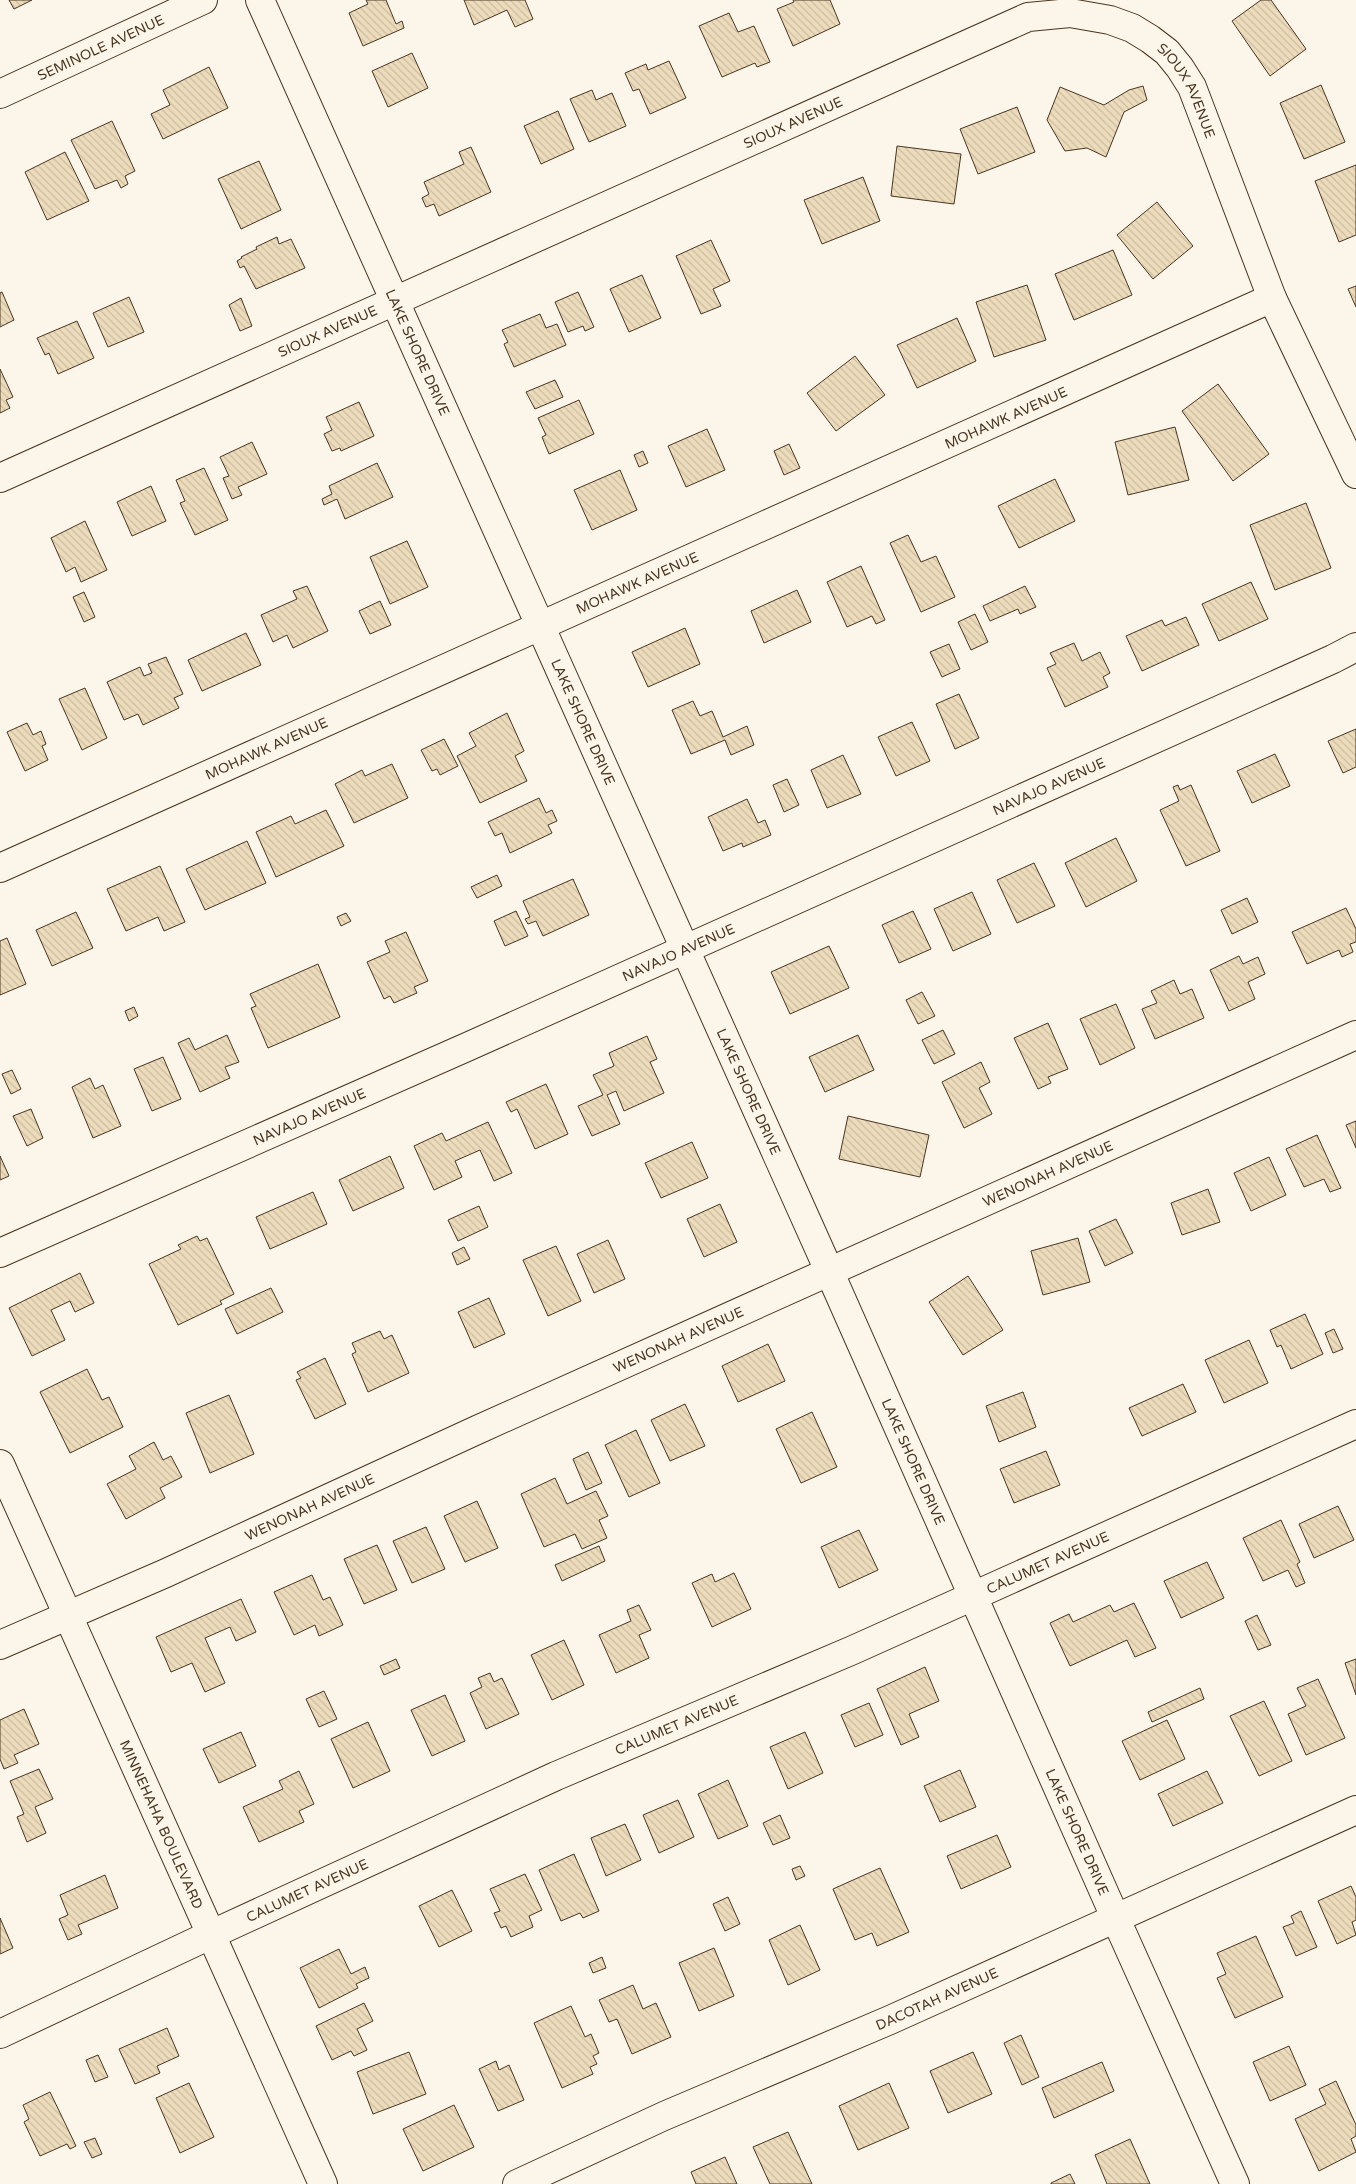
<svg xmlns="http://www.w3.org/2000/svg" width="1356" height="2184" font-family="'Varela Round',sans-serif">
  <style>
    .building { fill: url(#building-back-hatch); stroke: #4a3520 }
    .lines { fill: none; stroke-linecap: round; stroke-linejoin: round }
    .minor-casing { stroke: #4a3520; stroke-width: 30 }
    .tertiary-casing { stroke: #4a3520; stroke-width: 30 }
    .minor { stroke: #fbf6e9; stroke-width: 28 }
    .tertiary { stroke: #fbf6e9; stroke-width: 28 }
    .labels { text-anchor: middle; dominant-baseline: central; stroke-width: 4; stroke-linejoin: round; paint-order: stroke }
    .street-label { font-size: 14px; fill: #4a3520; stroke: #fbf6e9 }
  </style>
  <defs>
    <pattern id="building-back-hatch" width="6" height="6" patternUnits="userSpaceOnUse" patternTransform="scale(1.25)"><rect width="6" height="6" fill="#ecdcbc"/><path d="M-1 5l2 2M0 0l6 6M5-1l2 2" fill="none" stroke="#ccbda1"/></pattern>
  </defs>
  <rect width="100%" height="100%" fill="#fbf6e9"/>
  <!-- building -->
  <g class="building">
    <polygon points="9,0 32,0 14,9"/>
    <polygon points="366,0 386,0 396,24 402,21 404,28 363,46 349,13 368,4"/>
    <polygon points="464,0 525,0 533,19 515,27 507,10 474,25"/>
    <polygon points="793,0 830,0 840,24 793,46 777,9 794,2"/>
    <polygon points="1261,0 1271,0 1306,49 1270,76 1232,21"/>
    <polygon points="729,13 738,32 754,26 770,62 757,67 755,63 722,77 699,26"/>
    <polygon points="412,53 428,88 388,107 372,71"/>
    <polygon points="669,61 686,98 650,114 639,89 633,91 625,73 646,64 648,70"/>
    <polygon points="209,67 228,108 163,139 151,114 170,105 163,90"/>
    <polygon points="1321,85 1345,142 1304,159 1280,103"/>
    <polygon points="1143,86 1147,100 1124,112 1106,157 1087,148 1065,151 1047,120 1060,87 1104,105 1129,90"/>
    <polygon points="592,90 596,100 612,93 626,126 589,142 570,99"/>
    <polygon points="1017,107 1035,152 978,174 960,129"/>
    <polygon points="558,111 574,149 541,164 524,126"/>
    <polygon points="112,121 135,171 125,176 128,184 121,188 117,180 95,189 71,140"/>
    <polygon points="897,146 961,154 954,204 891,196"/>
    <polygon points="471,147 491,192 439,216 434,204 426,207 422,198 429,194 424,182 464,164 459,152"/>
    <polygon points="65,152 89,201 47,220 25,172"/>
    <polygon points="259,161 281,210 241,229 218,179"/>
    <polygon points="1356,165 1356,235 1339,242 1315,181"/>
    <polygon points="863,177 880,221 822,244 804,200"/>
    <polygon points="1157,202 1193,246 1153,279 1117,235"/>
    <polygon points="277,237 279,244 291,239 305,268 256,289 244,266 240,268 237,261 242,258 241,257 257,249 256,247"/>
    <polygon points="711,240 730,281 713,289 721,306 701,314 676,256"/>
    <polygon points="1113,250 1132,295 1074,320 1055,274"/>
    <polygon points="642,275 661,318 629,332 610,289"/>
    <polygon points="1027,285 1046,340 994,357 976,302"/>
    <polygon points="1356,286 1356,307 1348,289"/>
    <polygon points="2,292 14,320 0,327 0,293"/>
    <polygon points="578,292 594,327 585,331 583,326 568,332 555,302"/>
    <polygon points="129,297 144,332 108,347 93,313"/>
    <polygon points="241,298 252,326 240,331 229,305"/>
    <polygon points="540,314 546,328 557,324 566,345 514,367 504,344 508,342 502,330"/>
    <polygon points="957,318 976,361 917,388 897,345"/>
    <polygon points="77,321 94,358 58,374 49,353 45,355 37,338"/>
    <polygon points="855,356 885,395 836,431 807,393"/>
    <polygon points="0,369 13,397 6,400 10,408 0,413"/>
    <polygon points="555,380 563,397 535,409 526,392"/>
    <polygon points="1218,384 1269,454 1233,481 1182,411"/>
    <polygon points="579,400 594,434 549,454 542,437 546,435 538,418"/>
    <polygon points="359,402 374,436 341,451 340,448 332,451 324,434 332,430 326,417"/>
    <polygon points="1175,427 1189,480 1128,495 1115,442"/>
    <polygon points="707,429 725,470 686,487 668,446"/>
    <polygon points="252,442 267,474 238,487 242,495 232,499 223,478 229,476 220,457"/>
    <polygon points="789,444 800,468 784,475 774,451"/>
    <polygon points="643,451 648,463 639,467 634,455"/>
    <polygon points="377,463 393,497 345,519 337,499 324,505 322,499 332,494 329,486"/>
    <polygon points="204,468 228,520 195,535 180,503 185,501 176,480"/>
    <polygon points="620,470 637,510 592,530 574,490"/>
    <polygon points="1055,479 1075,521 1019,548 998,506"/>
    <polygon points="151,486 166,521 132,536 117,502"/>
    <polygon points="1306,503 1331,568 1275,590 1250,525"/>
    <polygon points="85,521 107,570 81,582 75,567 66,572 51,538"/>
    <polygon points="908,535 921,562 936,556 955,597 921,612 890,543"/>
    <polygon points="407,541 428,587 390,604 370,557"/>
    <polygon points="861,566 885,620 876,624 872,616 847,627 827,582"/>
    <polygon points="1251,582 1268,619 1219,641 1202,604"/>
    <polygon points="307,586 328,631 293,648 287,635 273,642 261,615 297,599 293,591"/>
    <polygon points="1025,586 1036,607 1020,614 1018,609 990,621 983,606"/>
    <polygon points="797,590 811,622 764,643 751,611"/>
    <polygon points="84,592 95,617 84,622 73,597"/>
    <polygon points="380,601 391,625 370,634 359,611"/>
    <polygon points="975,614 988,642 971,650 958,622"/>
    <polygon points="1186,617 1199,645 1142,671 1126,636 1162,620 1165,626"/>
    <polygon points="685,628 700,664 648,687 632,652"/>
    <polygon points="246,633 261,665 202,691 188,660"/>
    <polygon points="1074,643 1082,661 1100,652 1110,673 1103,677 1108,687 1065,707 1047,668 1056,664 1050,653"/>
    <polygon points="949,644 960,669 942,677 930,652"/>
    <polygon points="166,657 183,694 174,698 179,708 143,725 138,714 124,720 107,682 140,667 144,676 152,673 148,664"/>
    <polygon points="85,688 107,738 82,750 59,699"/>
    <polygon points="959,694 979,738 955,749 936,704"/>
    <polygon points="693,701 700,716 712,711 723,737 747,726 754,745 731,755 725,740 691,754 672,710"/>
    <polygon points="507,713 524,751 515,756 527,781 480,803 457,756 476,746 469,733"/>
    <polygon points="912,722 930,761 896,776 878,737"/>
    <polygon points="27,723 33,735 41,731 46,744 42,746 48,760 25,771 7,732"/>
    <polygon points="1356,729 1356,767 1343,773 1328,741"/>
    <polygon points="444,739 458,766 440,775 437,769 432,771 421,750"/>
    <polygon points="1275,754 1290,786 1252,803 1237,771"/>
    <polygon points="843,755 861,794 827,808 811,770"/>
    <polygon points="392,764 408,798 354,823 335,784 362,770 365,776"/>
    <polygon points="787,779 799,805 784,812 773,785"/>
    <polygon points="1178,785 1180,790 1191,785 1220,851 1186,866 1160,810 1179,801 1173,787"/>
    <polygon points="539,798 546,813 552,810 557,821 548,825 552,833 510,853 502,833 495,836 488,822"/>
    <polygon points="747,799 758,823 765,820 771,835 743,847 742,843 723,851 708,817"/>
    <polygon points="326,810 344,846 276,877 256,832 291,816 295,824"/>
    <polygon points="1116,838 1137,881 1086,907 1065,863"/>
    <polygon points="247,841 266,883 205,910 186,869"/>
    <polygon points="1034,863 1055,906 1017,923 997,880"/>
    <polygon points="160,866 185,922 164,931 158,917 126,931 107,889"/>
    <polygon points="497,875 502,886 477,898 471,887"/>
    <polygon points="573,879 589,915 543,936 536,921 528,924 525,919 530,917 523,901"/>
    <polygon points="972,892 991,934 953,951 934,909"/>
    <polygon points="1247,898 1258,922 1232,934 1221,910"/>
    <polygon points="1346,908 1356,929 1356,942 1350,944 1353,952 1342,957 1339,950 1307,964 1292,932"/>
    <polygon points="516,911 528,936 505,946 494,921"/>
    <polygon points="913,911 931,949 899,963 882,925"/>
    <polygon points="76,912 93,948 52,966 36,930"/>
    <polygon points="346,913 351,921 341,926 337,917"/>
    <polygon points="406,932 428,981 414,987 417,993 394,1003 390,996 384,999 367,962 390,952 385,941"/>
    <polygon points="7,938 26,984 0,995 0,941"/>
    <polygon points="829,946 849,988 790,1014 771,972"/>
    <polygon points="1239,956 1243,964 1258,957 1265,974 1248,982 1255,999 1229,1011 1210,970"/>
    <polygon points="318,964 340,1017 268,1048 251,1008 256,1006 250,994"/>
    <polygon points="1174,980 1180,994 1192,989 1204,1018 1155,1039 1142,1009 1157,1003 1151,991"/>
    <polygon points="922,992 935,1016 918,1024 906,1000"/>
    <polygon points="1116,1004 1135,1048 1100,1065 1080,1019"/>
    <polygon points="134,1007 138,1016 129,1021 125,1011"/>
    <polygon points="1048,1023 1068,1069 1048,1077 1051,1083 1038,1089 1014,1038"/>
    <polygon points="943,1030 955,1054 934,1064 922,1040"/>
    <polygon points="227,1035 239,1062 225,1067 230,1078 200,1092 178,1043 189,1038 195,1050"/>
    <polygon points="858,1035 874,1070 825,1092 809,1057"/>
    <polygon points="647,1036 657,1059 650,1062 664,1093 624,1111 616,1091 607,1095 620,1124 592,1136 578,1106 603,1095 593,1075 614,1066 609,1053"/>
    <polygon points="163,1057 181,1099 152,1111 134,1069"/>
    <polygon points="981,1062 990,1082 979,1088 992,1114 964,1128 942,1082"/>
    <polygon points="12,1070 21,1089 11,1094 2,1074"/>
    <polygon points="90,1078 95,1089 103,1085 121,1126 93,1138 72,1087"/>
    <polygon points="546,1084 568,1134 535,1149 517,1109 511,1112 506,1102"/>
    <polygon points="31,1109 43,1138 27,1146 13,1116"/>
    <polygon points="848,1116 929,1135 920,1177 839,1159"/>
    <polygon points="1356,1121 1356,1148 1346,1125"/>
    <polygon points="488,1122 512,1173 494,1181 480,1150 455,1161 462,1177 434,1190 414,1146 442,1133 446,1141"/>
    <polygon points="1317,1135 1341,1188 1330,1192 1324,1179 1304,1187 1286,1149"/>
    <polygon points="692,1142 708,1178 661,1198 645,1163"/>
    <polygon points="0,1156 9,1176 0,1180"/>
    <polygon points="390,1156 404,1188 353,1211 339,1180"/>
    <polygon points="1269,1157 1286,1195 1251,1211 1234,1173"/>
    <polygon points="1208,1189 1220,1222 1182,1235 1171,1203"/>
    <polygon points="313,1192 327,1224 270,1249 256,1217"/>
    <polygon points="720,1204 737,1242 704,1257 687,1219"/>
    <polygon points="479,1206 488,1227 458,1241 448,1220"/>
    <polygon points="1116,1219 1133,1253 1105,1266 1089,1231"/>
    <polygon points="197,1236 200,1241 207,1238 234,1294 220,1301 222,1304 178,1325 149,1264 181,1249 178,1245"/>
    <polygon points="1078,1238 1090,1282 1043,1295 1031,1251"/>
    <polygon points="608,1240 625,1279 594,1293 577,1254"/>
    <polygon points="556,1246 581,1301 548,1316 523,1260"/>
    <polygon points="464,1247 470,1259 457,1265 452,1253"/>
    <polygon points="80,1273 94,1303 75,1312 70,1301 51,1310 65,1340 32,1356 9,1308"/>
    <polygon points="968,1276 1003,1330 963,1355 929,1302"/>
    <polygon points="271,1288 283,1312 237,1334 225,1309"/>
    <polygon points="489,1298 505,1334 474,1348 458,1312"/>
    <polygon points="1305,1314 1323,1354 1291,1369 1281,1345 1277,1347 1270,1330"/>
    <polygon points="1334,1329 1343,1349 1333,1353 1325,1333"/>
    <polygon points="380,1331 384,1339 392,1335 409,1373 368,1392 352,1354 356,1352 352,1343"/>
    <polygon points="1249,1340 1268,1383 1224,1403 1205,1360"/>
    <polygon points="768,1344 785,1381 738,1402 722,1366"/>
    <polygon points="325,1358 346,1404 315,1419 296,1380 301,1378 297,1372"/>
    <polygon points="87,1369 102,1400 109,1397 123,1427 70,1453 40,1392"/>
    <polygon points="1183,1384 1196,1412 1142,1436 1129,1408"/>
    <polygon points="1023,1392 1036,1427 999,1442 986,1406"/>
    <polygon points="229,1395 254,1454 210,1473 186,1413"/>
    <polygon points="685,1404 705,1446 670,1461 651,1420"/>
    <polygon points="812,1412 837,1467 801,1483 776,1429"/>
    <polygon points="636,1430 660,1483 629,1497 605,1445"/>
    <polygon points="154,1442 163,1460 171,1456 182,1477 160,1488 165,1498 126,1519 107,1484 136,1469 129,1456"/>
    <polygon points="1046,1451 1060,1485 1014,1503 1000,1469"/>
    <polygon points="588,1452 602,1483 586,1490 573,1459"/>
    <polygon points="555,1478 567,1504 596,1491 608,1516 599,1520 607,1538 582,1549 575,1534 544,1547 521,1494"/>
    <polygon points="477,1501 498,1548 465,1562 444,1516"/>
    <polygon points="1338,1506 1354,1540 1314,1558 1299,1524"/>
    <polygon points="1281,1520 1300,1562 1297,1564 1305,1583 1296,1587 1288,1570 1263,1581 1243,1538"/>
    <polygon points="426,1527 445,1569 412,1583 393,1541"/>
    <polygon points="859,1530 878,1570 839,1588 821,1547"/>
    <polygon points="377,1545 397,1590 364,1604 344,1559"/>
    <polygon points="599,1546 605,1561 562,1581 555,1565"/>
    <polygon points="1207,1562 1224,1598 1181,1618 1164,1581"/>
    <polygon points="734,1573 751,1609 712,1627 692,1583 712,1574 715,1582"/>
    <polygon points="312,1575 323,1600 330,1597 343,1625 319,1636 315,1625 294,1635 274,1592"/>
    <polygon points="241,1599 256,1632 236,1641 230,1627 205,1638 225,1683 205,1692 192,1663 171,1672 156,1637"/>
    <polygon points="1134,1603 1156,1648 1135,1657 1127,1640 1070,1666 1050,1623 1069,1614 1073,1622 1110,1605 1114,1612"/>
    <polygon points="639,1605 651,1630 639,1635 649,1658 616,1673 599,1635 631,1621 627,1610"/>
    <polygon points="1257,1615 1271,1645 1258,1650 1245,1621"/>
    <polygon points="564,1640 584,1685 552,1700 531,1655"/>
    <polygon points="396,1659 400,1668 384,1675 380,1666"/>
    <polygon points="1356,1659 1356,1695 1345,1663"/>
    <polygon points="925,1667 939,1701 909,1714 919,1737 901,1745 877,1689"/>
    <polygon points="490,1673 494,1682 502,1678 519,1714 486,1729 470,1693 482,1687 478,1678"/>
    <polygon points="1318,1679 1345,1738 1306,1755 1288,1714 1306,1706 1297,1688"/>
    <polygon points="1200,1688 1204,1699 1152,1722 1148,1712"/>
    <polygon points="324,1691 337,1719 319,1727 306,1699"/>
    <polygon points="445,1695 465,1741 432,1756 411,1710"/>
    <polygon points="1264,1701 1292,1761 1259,1776 1230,1716"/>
    <polygon points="869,1703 883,1735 855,1747 841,1715"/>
    <polygon points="24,1709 39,1744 14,1755 18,1763 4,1769 0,1759 0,1720"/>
    <polygon points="1167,1720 1185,1759 1140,1780 1122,1741"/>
    <polygon points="368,1722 390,1771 353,1788 331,1739"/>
    <polygon points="241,1732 256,1766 219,1783 203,1749"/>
    <polygon points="805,1732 823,1773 788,1789 770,1747"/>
    <polygon points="39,1769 53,1799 35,1807 46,1833 27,1842 17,1817 24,1814 10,1781"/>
    <polygon points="960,1770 976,1807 940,1822 924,1786"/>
    <polygon points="299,1771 314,1804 299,1811 304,1822 259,1842 243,1807 283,1789 279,1781"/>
    <polygon points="1207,1771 1223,1803 1173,1826 1158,1794"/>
    <polygon points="728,1780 748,1826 718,1839 698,1794"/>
    <polygon points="678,1800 694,1837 659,1853 643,1815"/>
    <polygon points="780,1815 790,1838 773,1845 763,1823"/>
    <polygon points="625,1824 641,1860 606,1876 591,1838"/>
    <polygon points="997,1835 1011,1867 961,1889 947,1856"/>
    <polygon points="574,1854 599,1911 583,1918 580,1913 561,1921 539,1870"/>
    <polygon points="800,1866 805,1876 796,1880 792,1869"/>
    <polygon points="880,1868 909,1932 877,1946 872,1933 855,1940 833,1889"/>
    <polygon points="525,1874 542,1910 529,1916 533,1927 511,1937 506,1926 501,1928 494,1913 500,1911 490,1889"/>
    <polygon points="105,1875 118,1908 78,1925 82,1934 68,1940 59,1919 68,1915 60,1895"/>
    <polygon points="1351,1886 1356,1897 1356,1920 1352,1922 1356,1935 1337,1944 1318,1901"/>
    <polygon points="452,1890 472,1931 439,1947 419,1906"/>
    <polygon points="728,1897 740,1924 725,1931 713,1904"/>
    <polygon points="1301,1911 1317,1947 1296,1956 1283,1927 1294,1923 1291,1916"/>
    <polygon points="0,1918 13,1948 0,1954"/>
    <polygon points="800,1925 820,1970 788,1985 769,1940"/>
    <polygon points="1256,1936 1283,1997 1235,2018 1217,1978 1226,1974 1217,1953"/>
    <polygon points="714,1948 734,1996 699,2011 679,1963"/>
    <polygon points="339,1949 351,1974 365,1967 369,1978 356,1984 358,1988 319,2008 300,1968"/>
    <polygon points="602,1957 606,1968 593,1973 589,1963"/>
    <polygon points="633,1985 643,2009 656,2003 671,2037 632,2054 617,2019 609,2022 599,2000"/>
    <polygon points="364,2003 373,2021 357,2029 367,2050 354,2056 351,2051 332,2060 316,2026"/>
    <polygon points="571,2006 585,2037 591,2034 599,2053 593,2056 597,2064 590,2067 593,2074 562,2088 534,2023"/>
    <polygon points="167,2028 179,2056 157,2066 160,2073 135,2084 119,2049"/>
    <polygon points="1021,2035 1039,2077 1022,2085 1004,2043"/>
    <polygon points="1289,2046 1306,2085 1270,2101 1253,2062"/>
    <polygon points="409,2052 426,2094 373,2114 357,2072"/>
    <polygon points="973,2052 992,2094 948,2113 930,2071"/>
    <polygon points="98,2055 108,2077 95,2082 86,2060"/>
    <polygon points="496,2061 499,2070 509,2065 524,2100 498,2111 479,2069"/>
    <polygon points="1102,2062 1114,2091 1054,2118 1042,2088"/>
    <polygon points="1336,2081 1356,2125 1356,2136 1351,2139 1356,2152 1319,2171 1295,2119 1326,2104 1319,2089"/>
    <polygon points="189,2083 214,2137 180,2153 156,2098"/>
    <polygon points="889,2083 909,2128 858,2150 839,2106"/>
    <polygon points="50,2092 76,2146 70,2149 67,2144 40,2156 24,2122 29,2119 23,2105"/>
    <polygon points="454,2105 474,2147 423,2171 403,2129"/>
    <polygon points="788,2132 812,2184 770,2184 753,2147"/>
    <polygon points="95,2138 102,2154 92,2158 84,2142"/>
    <polygon points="1130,2139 1150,2184 1107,2184 1095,2155"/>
    <polygon points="725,2157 737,2184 696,2184 691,2172"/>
    <polygon points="1070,2174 1075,2184 1051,2184 1051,2183"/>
  </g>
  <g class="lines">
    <!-- minor casing -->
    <g class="minor-casing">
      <g id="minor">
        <path id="s1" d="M0,94l203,-94"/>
        <path id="s2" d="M0,478l1028,-461 42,-4 40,7 22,8 18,11 17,13 13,16 12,19 80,211 84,176"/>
        <path id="s3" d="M0,868c424,-191 849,-379 1272,-570"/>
        <path id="s4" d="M0,1253l467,-206 866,-388 23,-12"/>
        <path id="s5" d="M0,1464l323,720"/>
        <path id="s6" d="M0,1645l166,-72 311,-143 879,-395"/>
        <path id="s7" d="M0,2034l210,-99 346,-159 297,-126 503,-226"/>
        <path id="s8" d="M517,2184l147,-68 226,-96 466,-210"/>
      </g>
    </g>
    <!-- tertiary casing -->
    <g class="tertiary-casing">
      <g id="tertiary">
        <path id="s9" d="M260,0l570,1273 285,644 120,267"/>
      </g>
    </g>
    <!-- minor -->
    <use href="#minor" class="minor"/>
    <!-- tertiary -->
    <use href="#tertiary" class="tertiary"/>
  </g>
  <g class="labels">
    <!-- street labels -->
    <g class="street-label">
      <text stroke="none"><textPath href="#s1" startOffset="111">SEMINOLE AVENUE</textPath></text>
      <text stroke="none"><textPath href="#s2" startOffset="1319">SIOUX AVENUE</textPath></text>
      <text stroke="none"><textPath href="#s2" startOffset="869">SIOUX AVENUE</textPath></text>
      <text stroke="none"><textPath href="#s2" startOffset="359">SIOUX AVENUE</textPath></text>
      <text stroke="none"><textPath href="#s9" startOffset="386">LAKE SHORE DRIVE</textPath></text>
      <text stroke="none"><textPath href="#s3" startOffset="1102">MOHAWK AVENUE</textPath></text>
      <text stroke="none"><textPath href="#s3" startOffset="698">MOHAWK AVENUE</textPath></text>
      <text stroke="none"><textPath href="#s9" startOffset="791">LAKE SHORE DRIVE</textPath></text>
      <text stroke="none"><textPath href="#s3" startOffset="292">MOHAWK AVENUE</textPath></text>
      <text stroke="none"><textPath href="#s4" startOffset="1148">NAVAJO AVENUE</textPath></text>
      <text stroke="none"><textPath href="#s4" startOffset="742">NAVAJO AVENUE</textPath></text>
      <text stroke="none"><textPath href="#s9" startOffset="1196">LAKE SHORE DRIVE</textPath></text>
      <text stroke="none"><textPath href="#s4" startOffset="338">NAVAJO AVENUE</textPath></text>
      <text stroke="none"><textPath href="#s6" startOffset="1149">WENONAH AVENUE</textPath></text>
      <text stroke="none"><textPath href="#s6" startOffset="744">WENONAH AVENUE</textPath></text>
      <text stroke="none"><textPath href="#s9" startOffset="1601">LAKE SHORE DRIVE</textPath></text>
      <text stroke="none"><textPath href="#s6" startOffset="339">WENONAH AVENUE</textPath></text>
      <text stroke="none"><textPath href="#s7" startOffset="1149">CALUMET AVENUE</textPath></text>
      <text stroke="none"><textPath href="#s7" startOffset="744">CALUMET AVENUE</textPath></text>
      <text stroke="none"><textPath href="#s5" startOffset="395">MINNEHAHA BOULEVARD</textPath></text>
      <text stroke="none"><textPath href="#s9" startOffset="2006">LAKE SHORE DRIVE</textPath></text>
      <text stroke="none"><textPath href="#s7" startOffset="339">CALUMET AVENUE</textPath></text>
      <text stroke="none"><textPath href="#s8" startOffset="459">DACOTAH AVENUE</textPath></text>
    </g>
  </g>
</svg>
